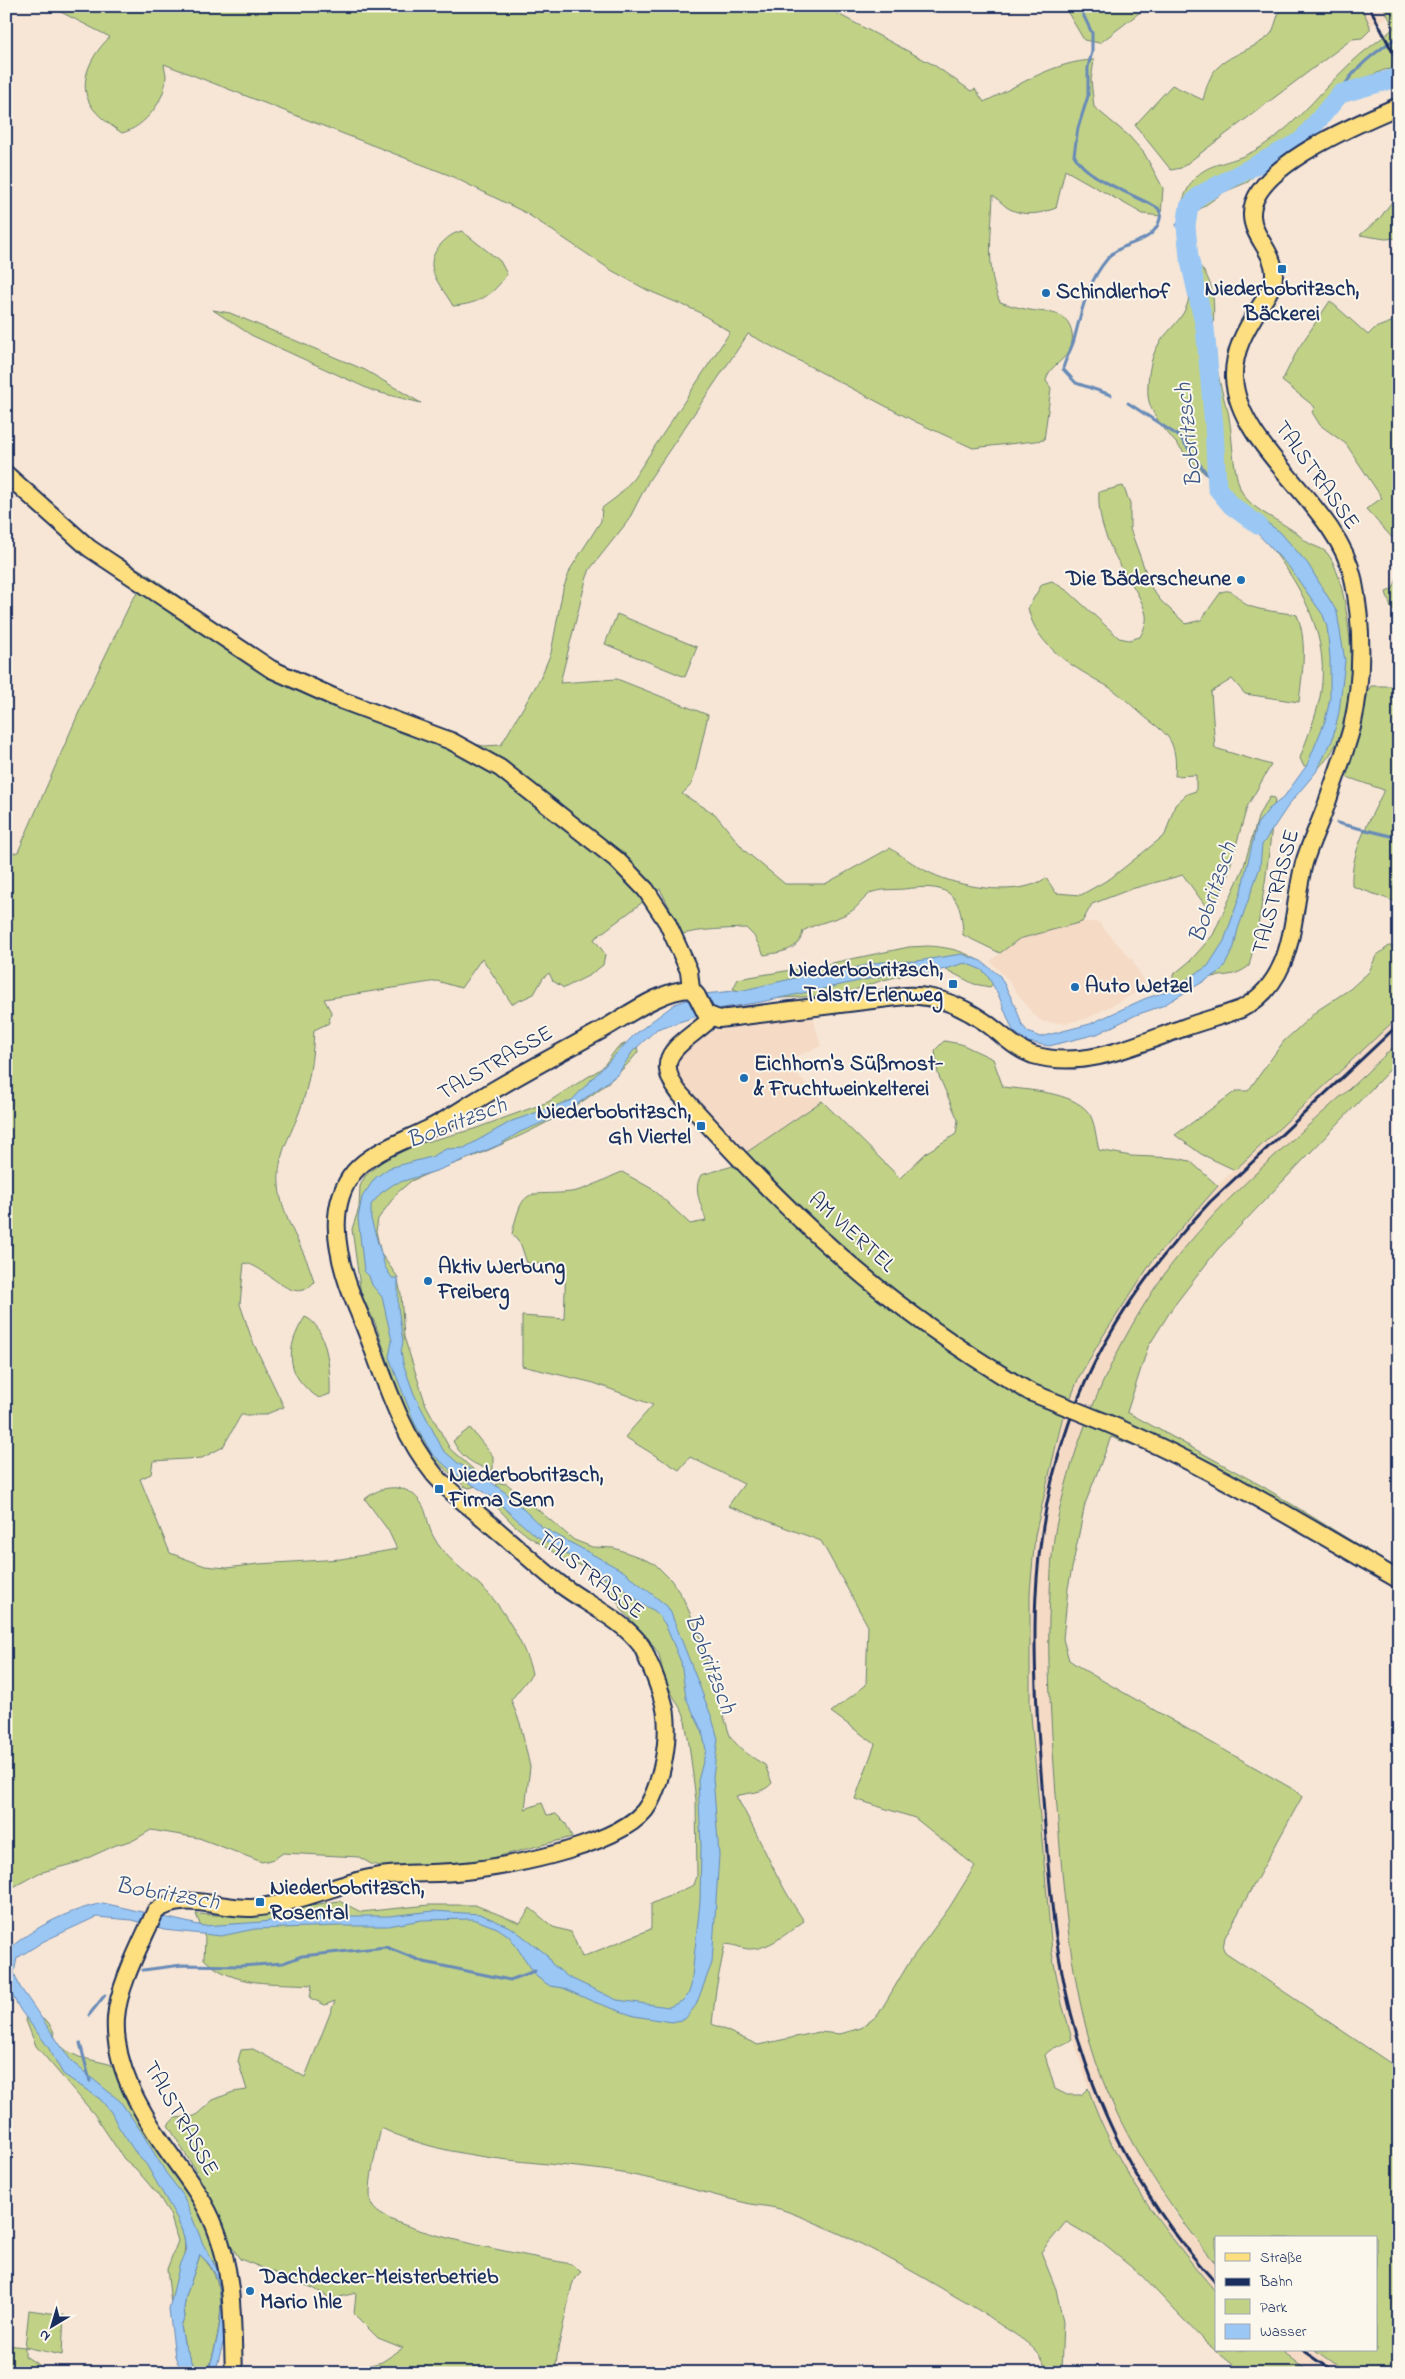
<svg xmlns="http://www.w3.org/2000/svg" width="1405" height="2379" font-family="'Indie Flower',sans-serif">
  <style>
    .built { fill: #f5dac5 }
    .green { fill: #c1d286; stroke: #6e8072 }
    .water { fill: #9ac7f4; stroke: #678ab8 }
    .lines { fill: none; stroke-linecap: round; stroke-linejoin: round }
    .stream { stroke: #678ab8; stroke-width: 3 }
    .river { stroke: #9ac7f4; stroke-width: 19 }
    .major-casing { stroke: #1b2f5e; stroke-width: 20 }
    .major { stroke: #fedf80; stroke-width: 16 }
    .rail { stroke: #1b2f5e; stroke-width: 3 }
    .major-bridge-casing { stroke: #1b2f5e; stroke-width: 20; stroke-linecap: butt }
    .major-bridge { stroke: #fedf80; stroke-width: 16 }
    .poi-dot { fill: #1f6fb2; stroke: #fbf7ec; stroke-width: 2 }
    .labels { text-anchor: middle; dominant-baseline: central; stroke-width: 4; stroke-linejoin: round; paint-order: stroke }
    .poi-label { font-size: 22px; font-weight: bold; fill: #1b2f5e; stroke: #fbf7ec; text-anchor: start }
    .street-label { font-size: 22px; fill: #1b2f5e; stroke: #fbf7ec }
    .water-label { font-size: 24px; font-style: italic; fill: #3b5584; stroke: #fbf7ec }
  </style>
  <rect width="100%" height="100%" fill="#f7e6d5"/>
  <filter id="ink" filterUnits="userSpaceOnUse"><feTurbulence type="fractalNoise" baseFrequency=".02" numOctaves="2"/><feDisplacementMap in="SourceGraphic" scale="10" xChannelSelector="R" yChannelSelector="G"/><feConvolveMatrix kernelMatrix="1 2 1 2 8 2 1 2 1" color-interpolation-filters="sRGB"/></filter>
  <g filter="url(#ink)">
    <!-- built -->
    <g class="built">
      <polygon points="1361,6 1383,6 1388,16 1370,26"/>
      <polygon points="1082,922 1098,922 1133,961 1147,987 1086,1019 1065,1023 1043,1022 1033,1014 1006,978 990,961 1019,939"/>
      <polygon points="804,1016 813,1017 821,1046 784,1061 822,1101 745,1155 676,1079 674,1066 686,1047 719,1027"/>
      <polygon points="1399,1016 1399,1041 1204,1224 1167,1271 1143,1306 1094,1401 1075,1457 1057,1518 1051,1565 1048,1673 1060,1850 1077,1987 1114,2103 1146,2168 1176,2214 1216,2264 1216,2292 1183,2253 1125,2170 1095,2108 1062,2004 1052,1953 1044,1876 1030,1704 1030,1593 1035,1535 1051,1463 1069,1397 1103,1336 1153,1260 1222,1181"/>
      <polygon points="1280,2350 1316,2350 1348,2373 1310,2373"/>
    </g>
    <!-- green -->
    <g class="green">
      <path d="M49,6h774l111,59 37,26 4,-2 9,13c34,-16 71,-41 110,-42l-3,20 3,27 35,29 15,17 19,35 -2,28 -18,-2 -78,-44 -9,38c-16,6 -32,9 -48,0 -5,-3 -10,-9 -15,-13 -1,34 -8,75 7,107 9,3 19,6 30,8 18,3 38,0 42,23 1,5 0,13 -3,18 -7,12 -21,16 -23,30l5,7 -7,52 -71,8 -57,-26 -168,-88 -99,146 -21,41 -38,48 -4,11 -26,103 57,-4 91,36 -14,62 -3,8 -9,9 33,20 30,37 40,33h40l65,-36c15,10 30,21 47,28 29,12 83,21 109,2l10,15 25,2 30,-17 54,-43 10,-30 12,-11 9,-3v-16l-21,1c1,-12 1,-23 -4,-34 -5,-10 -16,-17 -25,-24 -12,-10 -25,-24 -39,-32 -32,-18 -71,-39 -79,-78l14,-24 10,-3 17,11 50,46 10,2 11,-3c4,-8 7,-14 6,-22 -3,-14 -12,-27 -19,-39 -16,-25 -30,-53 -28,-84l24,-6 7,17v26l22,60 9,12 25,23 15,-4 20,-28c14,-5 16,8 26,13 12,6 36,7 50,10 11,27 5,59 2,87l-54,-8 -13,-15 -21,13 4,56 56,17 -24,42 -22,77 -15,28 -27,-37 -52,14 -39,15 -10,18 -63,17 -19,14 -37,-18c-1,-46 -19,-51 -59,-46 -10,1 -23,0 -31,3 -9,4 -15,16 -23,20 -16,9 -32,10 -47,19 -3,20 -22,21 -39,24l-10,-19 -8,-8c-21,1 -42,1 -63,6l-23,-45 -66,50 11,15 -2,11 -13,10 -26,13 -11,-7 -4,-8 -6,5 -9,16 -22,10 -30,-46 -21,30 -24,-7 -113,18 7,13 -2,11 -15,7c-1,27 -5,57 -15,83 -10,26 -22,42 -20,72 2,34 27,64 35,97 -21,27 -47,-17 -70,-19l-4,41 12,36 32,67 -20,8h-23l-18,32 -21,11 -49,3 -2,13 -11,5 30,74 35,13 22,2 31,-4 83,-5 56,-10 -9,-19 -23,-31c14,-12 34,-16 49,-4 15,13 11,25 19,41 11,22 33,35 50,52 19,17 44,61 49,86l-21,26 9,23 10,44 -5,42 17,-6 5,12 9,-1 10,10 6,13 -91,24 -95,6 -15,-3 -12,-7 -76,-4 -9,6 -12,3 -63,-24 -48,-8 -17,10 -18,5 -37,17 -40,11 -33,18v-54l3,-16 -3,-21v-949l4,3 8,-2 68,-156 46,-96 9,-11c-47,-32 -93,-64 -135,-103v-21l20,20 71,58 53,33 125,87 70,32 82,29 47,20 10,2 17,-1 39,-66 11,-26 12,-64 8,-21 30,-47 1,-13 16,-12 16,-18 96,-146 -33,-21 -50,-21 -36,-20 -85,-57 -77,-38 -285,-111c0,4 2,8 2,12 0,24 -21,51 -44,57 -13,-9 -30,-20 -35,-36 -7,-22 8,-46 23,-60z"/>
      <polygon points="1064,6 1148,6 1100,43 1084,40"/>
      <path d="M1282,6h79l9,20v4l-8,8 -10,1 -171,129 -10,2 -36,-45 37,-40 31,15c3,-11 6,-24 14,-32 15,-15 38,-19 53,-33 5,-6 7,-21 12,-29z"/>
      <path d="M1383,6h16v62l-15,2 -20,9 -34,29 -23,24 -40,30 -19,20 -24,10 -31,22h-4l-9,-4c15,-56 41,-38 81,-63 39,-24 65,-64 100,-93 11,-9 23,-17 33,-26z"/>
      <polygon points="1399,192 1399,238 1385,239 1360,235 1380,218"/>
      <path d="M462,231l38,30 7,13c-14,21 -28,30 -54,32 -12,-22 -34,-39 -11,-63 6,-6 11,-10 20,-12z"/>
      <path d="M1193,264h5c23,25 13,51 16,82 2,17 5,36 10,53 1,6 5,12 5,18 4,23 3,48 11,71 8,20 33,29 49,40 8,4 14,12 21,16 6,3 12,4 17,9 19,21 27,107 24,136 -2,26 -14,67 -36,81l-12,-5 -3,-7c7,-20 16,-41 20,-61 16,-85 -51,-155 -104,-212 -11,-12 -24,-22 -34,-35 -12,-15 -32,-34 -34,-54 -1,-16 2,-40 12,-54 9,-13 24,-24 28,-40 2,-12 3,-26 5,-38z"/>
      <polygon points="1330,301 1368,335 1375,328 1399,319 1399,616 1391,608 1386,592 1393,589 1398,576 1396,542 1366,509 1382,498 1346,444 1320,425 1312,412 1315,407 1282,381 1298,349"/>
      <polygon points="213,310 230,313 365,370 421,403 373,391 251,335"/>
      <polygon points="617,614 697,647 685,677 605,644"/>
      <path d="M1371,686h28v217l-47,-17c-2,-34 18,-66 32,-96l-40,-14 17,-47 5,-35z"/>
      <path d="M1270,797l5,1c-6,56 -12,113 -26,168 -13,10 -22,9 -38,11 -11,2 -23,7 -35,10l-3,-1v-11l17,-14 23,-26 30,-66 16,-55z"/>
      <path d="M928,946c32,2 48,9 70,32l-8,9 -16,-3 -29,-15 -23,2 -39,9 -43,15 -78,4 -29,-10 5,-10 89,-15 82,-17z"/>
      <polygon points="1389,946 1399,946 1399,1016 1235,1170 1201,1154 1175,1135 1236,1091 1248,1091 1284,1041 1318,1010 1350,989 1369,972 1376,956"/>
      <path d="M944,1041l17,3 32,15 10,28c25,3 69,5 85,25 7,8 8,27 11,38l32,6 45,2 14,3 28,25 -65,74 -50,76 -24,41 -17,43 -27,115 -5,58v111l22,249 10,51 10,35c-10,8 -18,6 -27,16l10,34 12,6h14l7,-7c26,77 76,143 128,204v58h64l30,23h-67l-38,-31 -64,-67 -39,-32 -36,-21 -25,30 15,37 7,33 -2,51h-16c3,-22 -33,-40 -49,-51 -17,-13 -37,-23 -55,-34 -49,-29 -101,-57 -155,-77 -13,-5 -27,-5 -40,-8 -46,-11 -90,-25 -136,-32 -77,-11 -157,-9 -229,-43 -3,15 -17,67 -8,79 16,25 163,50 198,57l10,8 -6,6 -3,7 -14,64 -3,24h-216l43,-11 21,-14 -25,-10 -24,-24 2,-21 -25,6 -18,-11 -73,-29 -9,-13 -31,-68 -32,-53 7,-7 20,-2 18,-16 20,-8 14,-2 -9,-29 3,-11 12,-1 52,28 30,-76 -10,4 -15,-7 2,-13c-40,-3 -77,3 -108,-26l1,-21 -9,-24 40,2 103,-15 22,11 68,-7h46l45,18 10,-15 23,19 18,5 11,25 69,-28v-25l43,-19 3,-9 -1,-76 -7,-56 -5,-29 -18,-32 -7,-28 -10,-16 -27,-29 -18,-31 -9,-8 -31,-12 -36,-23 -15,-12 -19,-20 3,-21 10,1 67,56 18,7 22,1 25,9 16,7 16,16 12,18 15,33 32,105c9,13 21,21 35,29l7,18c-9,11 -23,9 -36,13 24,41 41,86 68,125 -16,11 -35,29 -56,28 -8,-1 -15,-5 -23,-5l-9,45 -4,35 46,21 61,-13 21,2 21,-6 17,-13 32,-54 39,-53 26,-42 -60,-48 -60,-19 20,-55 -44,-32 35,-27 2,-59 -47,-85 -93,-35 16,-22 -54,-27 -11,13 -54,-33 28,-32 -59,-22 -72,-17v-50l42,3 2,-54 -39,-2 -6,-18 -9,-11c12,-51 15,-37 59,-42 16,-2 35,-14 51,-20l32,18 36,34 16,-3c-4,-17 -14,-30 -5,-46l32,-9 -2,-3 91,-62 78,77 27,-26 29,-18 2,-14 -20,-46 -3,-24z"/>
      <path d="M1399,1041v19l-182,190 -44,57 -25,40 -21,65 135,74 137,84v20l-194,-112 -40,-21 -54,-20 -26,67 -17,84 -5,51 6,21 15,10 214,122 4,5 -77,140 -2,11 2,4 174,117v304h-51l-32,-23h60v-112h-160v26c-52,-65 -100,-135 -124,-215 -23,-77 -29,-161 -35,-241 -5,-72 -11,-143 -7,-215 1,-25 2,-51 8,-76 16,-74 46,-147 86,-212 64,-106 169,-176 255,-264z"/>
      <path d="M626,1043l11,3 1,6c-38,48 -101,77 -156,101 -23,10 -48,17 -71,28l-14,12 -19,26 -2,12 5,23 16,22 4,18 3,43 22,68 24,44 31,27 -5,10 -7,2 -5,-2 -41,-37 -15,-29 -33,-97 -14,-29 -9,-65 7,-21 1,-22 5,-10 21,-18 21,-11 67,-18 74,-27 54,-34 15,-20z"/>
      <path d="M305,1317c22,8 26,57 25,77l-11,4c-33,-21 -35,-49 -14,-81z"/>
      <path d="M470,1428l23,28v15c-18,-6 -31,-12 -40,-30z"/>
      <path d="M34,2015l14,7 5,8 3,12 11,9 12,6 30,7 6,6 17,41 67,96 25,75 -10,-20 -30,-25c4,16 -8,49 -13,66l-4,-34 11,-28 -8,-27 -12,-19 -22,-26 -12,-10 -30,-45 -58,-68 -11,-28z"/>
      <path d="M200,2255c34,31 18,80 8,118h-11l-13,-30 -3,-17 4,-9 -1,-9 2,-12z"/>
      <polygon points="29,2310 64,2315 62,2355 25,2347 25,2356 51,2373 6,2373 6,2345 25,2347"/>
    </g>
    <!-- water -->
    <path class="water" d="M1243,506l37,26 28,32 29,48 8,49 -6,51 -7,29 -16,31 -26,31 -28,42 -2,22 -22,62 -4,18 -10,20 -6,6 -56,33 -26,9 -39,19 -48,12 -21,-4 -15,-11 -15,-37 -11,-19 -5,-5 -17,-7 -34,10 -25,-1 -28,5 -117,25 -38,6 -66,21 -24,22 -15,23 -42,31 -27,15 -29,12 -21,13 -60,25 -45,14 -13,9 -10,12v14l14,48 7,11h6v29l5,35 -2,9 2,12 11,31 29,56 16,14 21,10 26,19 36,34 81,44 44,35 4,7 41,105 6,21 -5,38 6,78 -7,108 -16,42 -11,14 -13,3 -38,-6 -40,-14 -31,-14 -13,-2 -13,-9 -28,-41 -12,-8 -24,-9 -51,1 -34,6h-50l-83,3 -34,7 -57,-6 -32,-10 -36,-3 -52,24 -27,17 -3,15 6,14 52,75 48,39 21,30 25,42 17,22 20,49 21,38 1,54 -10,37h-7c10,-35 27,-90 -8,-118l-14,41 -2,12 1,9 -4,9 3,17 13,30h-15l-7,-17 -6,-47 11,-46 6,-11 -2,-15 -7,-19 -31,-54 -9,-9 -19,-29 -7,-14 -11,-13 -37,-25 -15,-27 -27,-36 -15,-26v-33c25,-24 63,-42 97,-49l100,23 59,-4 44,-6h83l44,-5 47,3 32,14 34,26 6,10 16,13 49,23 52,7 13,-6 6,-6 3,-9 9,-84 1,-56 -3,-65 8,-31 -4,-19 -16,-33 -5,-36 -16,-38 -10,-13 -12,-6 -17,-15 -93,-56 -41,-37 -38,-24 -22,-19 -17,-30 -26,-67 3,-16 -10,-44 -10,-12 -3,-9 -5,-5 -6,-53 4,-21 13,-19 14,-10 42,-11 15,-8 18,-1 48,-27 60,-21 61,-64 19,-15 23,-17 29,-10 40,-4 64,-15 20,-1 52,-12 37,-1 45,-7 19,7 19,15 16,31 6,18 6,7 12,5 50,-13 54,-25 24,-8 40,-25 16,-25 16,-46 17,-71 12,-15 15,-12 23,-32 18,-44 5,-22v-41l-3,-31 -4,-12 -34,-48 -32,-34 -23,-20z"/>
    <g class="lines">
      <!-- stream -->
      <g class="stream">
        <path d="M1079,6l13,27v19l-4,15v29l-10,32 -4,27c13,25 60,39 84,53l3,6c-5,33 -36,24 -53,44 -21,25 -26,51 -34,82 -3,10 -9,19 -11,29l13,14 35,12"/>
        <path d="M1340,94c10,-24 37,-43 59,-58"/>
        <polyline points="1177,225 1186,226"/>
        <polyline points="1128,403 1180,437 1217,488"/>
        <polyline points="1337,823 1399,838"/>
        <polyline points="143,1970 182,1965 240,1966 283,1963 302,1956 386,1947 424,1962 510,1980 535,1971"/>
        <polyline points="89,2015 105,1995"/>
        <polyline points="80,2043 90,2081"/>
      </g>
      <!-- river -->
      <polyline class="river" points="1258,525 1231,505 1217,488 1214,426 1205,328 1189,257 1186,226 1189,207 1200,195 1301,141 1340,94 1399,77"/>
      <!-- major casing -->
      <g class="major-casing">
        <g id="major">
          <polyline points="6,474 89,548 271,669 338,699 451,741 500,768 617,860 646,890 667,922 689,971 691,989"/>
          <path d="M710,1017l-4,6c-27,23 -55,34 -26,71 50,55 101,110 157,159 59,53 125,99 193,139"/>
          <path d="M1102,1421c104,43 200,103 297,159"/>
          <path d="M234,2373c-2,-49 0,-100 -19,-146 -11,-29 -32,-54 -50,-80 -25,-37 -52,-82 -49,-129 2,-32 26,-76 39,-106 25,-22 67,-2 97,-4 42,-4 75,-20 113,-29 33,-8 67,-4 100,-8 44,-4 163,-27 184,-67 13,-24 20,-62 17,-89 -2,-17 -9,-33 -15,-48 -4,-7 -6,-17 -11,-23 -20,-26 -54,-40 -80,-60 -24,-19 -46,-40 -70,-60 -18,-16 -40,-31 -56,-50 -39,-48 -53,-110 -77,-166 -17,-40 -34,-98 -3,-136 17,-20 48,-30 72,-42 15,-7 29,-16 43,-25 43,-27 87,-50 131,-74 27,-15 60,-41 91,-42l6,7 9,18 13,5 186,-23c35,-2 66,14 93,36 11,9 21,18 35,23 52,15 102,-10 150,-27 19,-7 39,-12 58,-19 57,-30 49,-93 63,-146 6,-20 16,-40 23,-60 8,-25 18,-50 25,-76 11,-48 11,-101 1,-149 -15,-72 -115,-129 -119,-200 -1,-31 15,-53 30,-78 5,-8 10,-16 10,-25 1,-23 -21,-37 -22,-59 -3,-49 108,-93 147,-110"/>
        </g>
      </g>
      <!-- major -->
      <use href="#major" class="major"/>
      <!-- rail -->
      <g class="rail">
        <polyline points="1369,6 1399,64"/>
        <path d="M1216,2283c-91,-99 -143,-220 -161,-353 -7,-52 -10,-105 -14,-158 -9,-119 -14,-233 28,-349 29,-83 81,-157 141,-221l189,-178"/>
        <polyline points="1303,2350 1336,2373"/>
      </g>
      <!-- major-bridge casing -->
      <g class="major-bridge-casing">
        <polyline id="major-bridge" points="1030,1392 1102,1421"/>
      </g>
      <!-- major-bridge -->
      <use href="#major-bridge" class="major-bridge"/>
    </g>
  </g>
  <!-- markers -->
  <g class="poi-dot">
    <rect x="1277" y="264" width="10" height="10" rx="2.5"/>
    <circle cx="1046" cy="293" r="5"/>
    <circle cx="1241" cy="580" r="5"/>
    <rect x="948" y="979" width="10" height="10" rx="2.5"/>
    <circle cx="1075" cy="987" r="5"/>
    <circle cx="744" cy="1078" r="5"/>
    <rect x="696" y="1121" width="10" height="10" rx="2.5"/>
    <circle cx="428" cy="1281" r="5"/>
    <rect x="434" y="1484" width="10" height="10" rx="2.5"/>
    <rect x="255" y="1897" width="10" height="10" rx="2.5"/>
    <circle cx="250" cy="2291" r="5"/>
  </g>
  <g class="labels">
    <!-- poi labels -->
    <g class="poi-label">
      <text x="1282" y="290" text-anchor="middle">Niederbobritzsch,<tspan x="1282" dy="25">Bäckerei</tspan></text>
      <text x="1056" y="293">Schindlerhof</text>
      <text x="1231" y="580" text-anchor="end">Die Bäderscheune</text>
      <text x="943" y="971" text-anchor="end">Niederbobritzsch,<tspan x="943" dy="25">Talstr/Erlenweg</tspan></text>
      <text x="1085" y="987">Auto Wetzel</text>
      <text x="754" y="1065">Eichhorn's Süßmost-<tspan x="754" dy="25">&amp; Fruchtweinkelterei</tspan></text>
      <text x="691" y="1113" text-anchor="end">Niederbobritzsch,<tspan x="691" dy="25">Gh Viertel</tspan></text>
      <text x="438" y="1268">Aktiv Werbung<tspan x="438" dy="25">Freiberg</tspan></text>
      <text x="449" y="1476">Niederbobritzsch,<tspan x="449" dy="25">Firma Senn</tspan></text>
      <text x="270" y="1889">Niederbobritzsch,<tspan x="270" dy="25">Rosental</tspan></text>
      <text x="260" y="2278">Dachdecker-Meisterbetrieb<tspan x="260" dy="25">Mario Ihle</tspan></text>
    </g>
    <!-- street labels -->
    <g class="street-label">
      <text transform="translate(1316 476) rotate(54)">TALSTRASSE</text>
      <text transform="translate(1277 892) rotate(-75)">TALSTRASSE</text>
      <text transform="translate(496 1064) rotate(-30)">TALSTRASSE</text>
      <text transform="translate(851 1233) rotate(42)">AM VIERTEL</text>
      <text transform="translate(590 1576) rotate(38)">TALSTRASSE</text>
      <text transform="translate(180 2119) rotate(60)">TALSTRASSE</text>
    </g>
    <!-- water labels -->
    <g class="water-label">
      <text transform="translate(1190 435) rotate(-96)">Bobritzsch</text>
      <text transform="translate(1214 893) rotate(-71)">Bobritzsch</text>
      <text transform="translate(457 1124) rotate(-21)">Bobritzsch</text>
      <text transform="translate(709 1664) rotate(69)">Bobritzsch</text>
      <text transform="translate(167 1895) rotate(10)">Bobritzsch</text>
    </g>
  </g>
  <!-- margin -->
  <rect width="1405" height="2379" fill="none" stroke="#fbf7ec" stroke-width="25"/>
  <rect x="12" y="12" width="1380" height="2354" fill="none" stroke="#1b2f5e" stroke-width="2" filter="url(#ink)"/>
  <!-- legend -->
  <rect x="1215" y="2236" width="162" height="115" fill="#fbf7ec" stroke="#a1a7b3"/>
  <rect x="1225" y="2253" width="25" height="8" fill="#fedf80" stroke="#a1a7b3"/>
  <text x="1260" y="2262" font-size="15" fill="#1b2f5e">Straße</text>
  <rect x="1225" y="2278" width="25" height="8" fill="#1b2f5e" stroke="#a1a7b3"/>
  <text x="1260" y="2286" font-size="15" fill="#1b2f5e">Bahn</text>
  <rect x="1225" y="2299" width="25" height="15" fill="#c1d286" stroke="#a1a7b3"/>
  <text x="1260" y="2312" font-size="15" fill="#1b2f5e">Park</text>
  <rect x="1225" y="2324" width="25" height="15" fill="#9ac7f4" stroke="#a1a7b3"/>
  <text x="1260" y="2336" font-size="15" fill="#1b2f5e">Wasser</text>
  <!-- north arrow -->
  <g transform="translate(52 2326) rotate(218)" stroke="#fbf7ec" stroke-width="4" paint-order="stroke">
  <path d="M0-4L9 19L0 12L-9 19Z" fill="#1b2f5e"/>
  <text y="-8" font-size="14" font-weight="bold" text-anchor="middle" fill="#1b2f5e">N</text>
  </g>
</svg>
